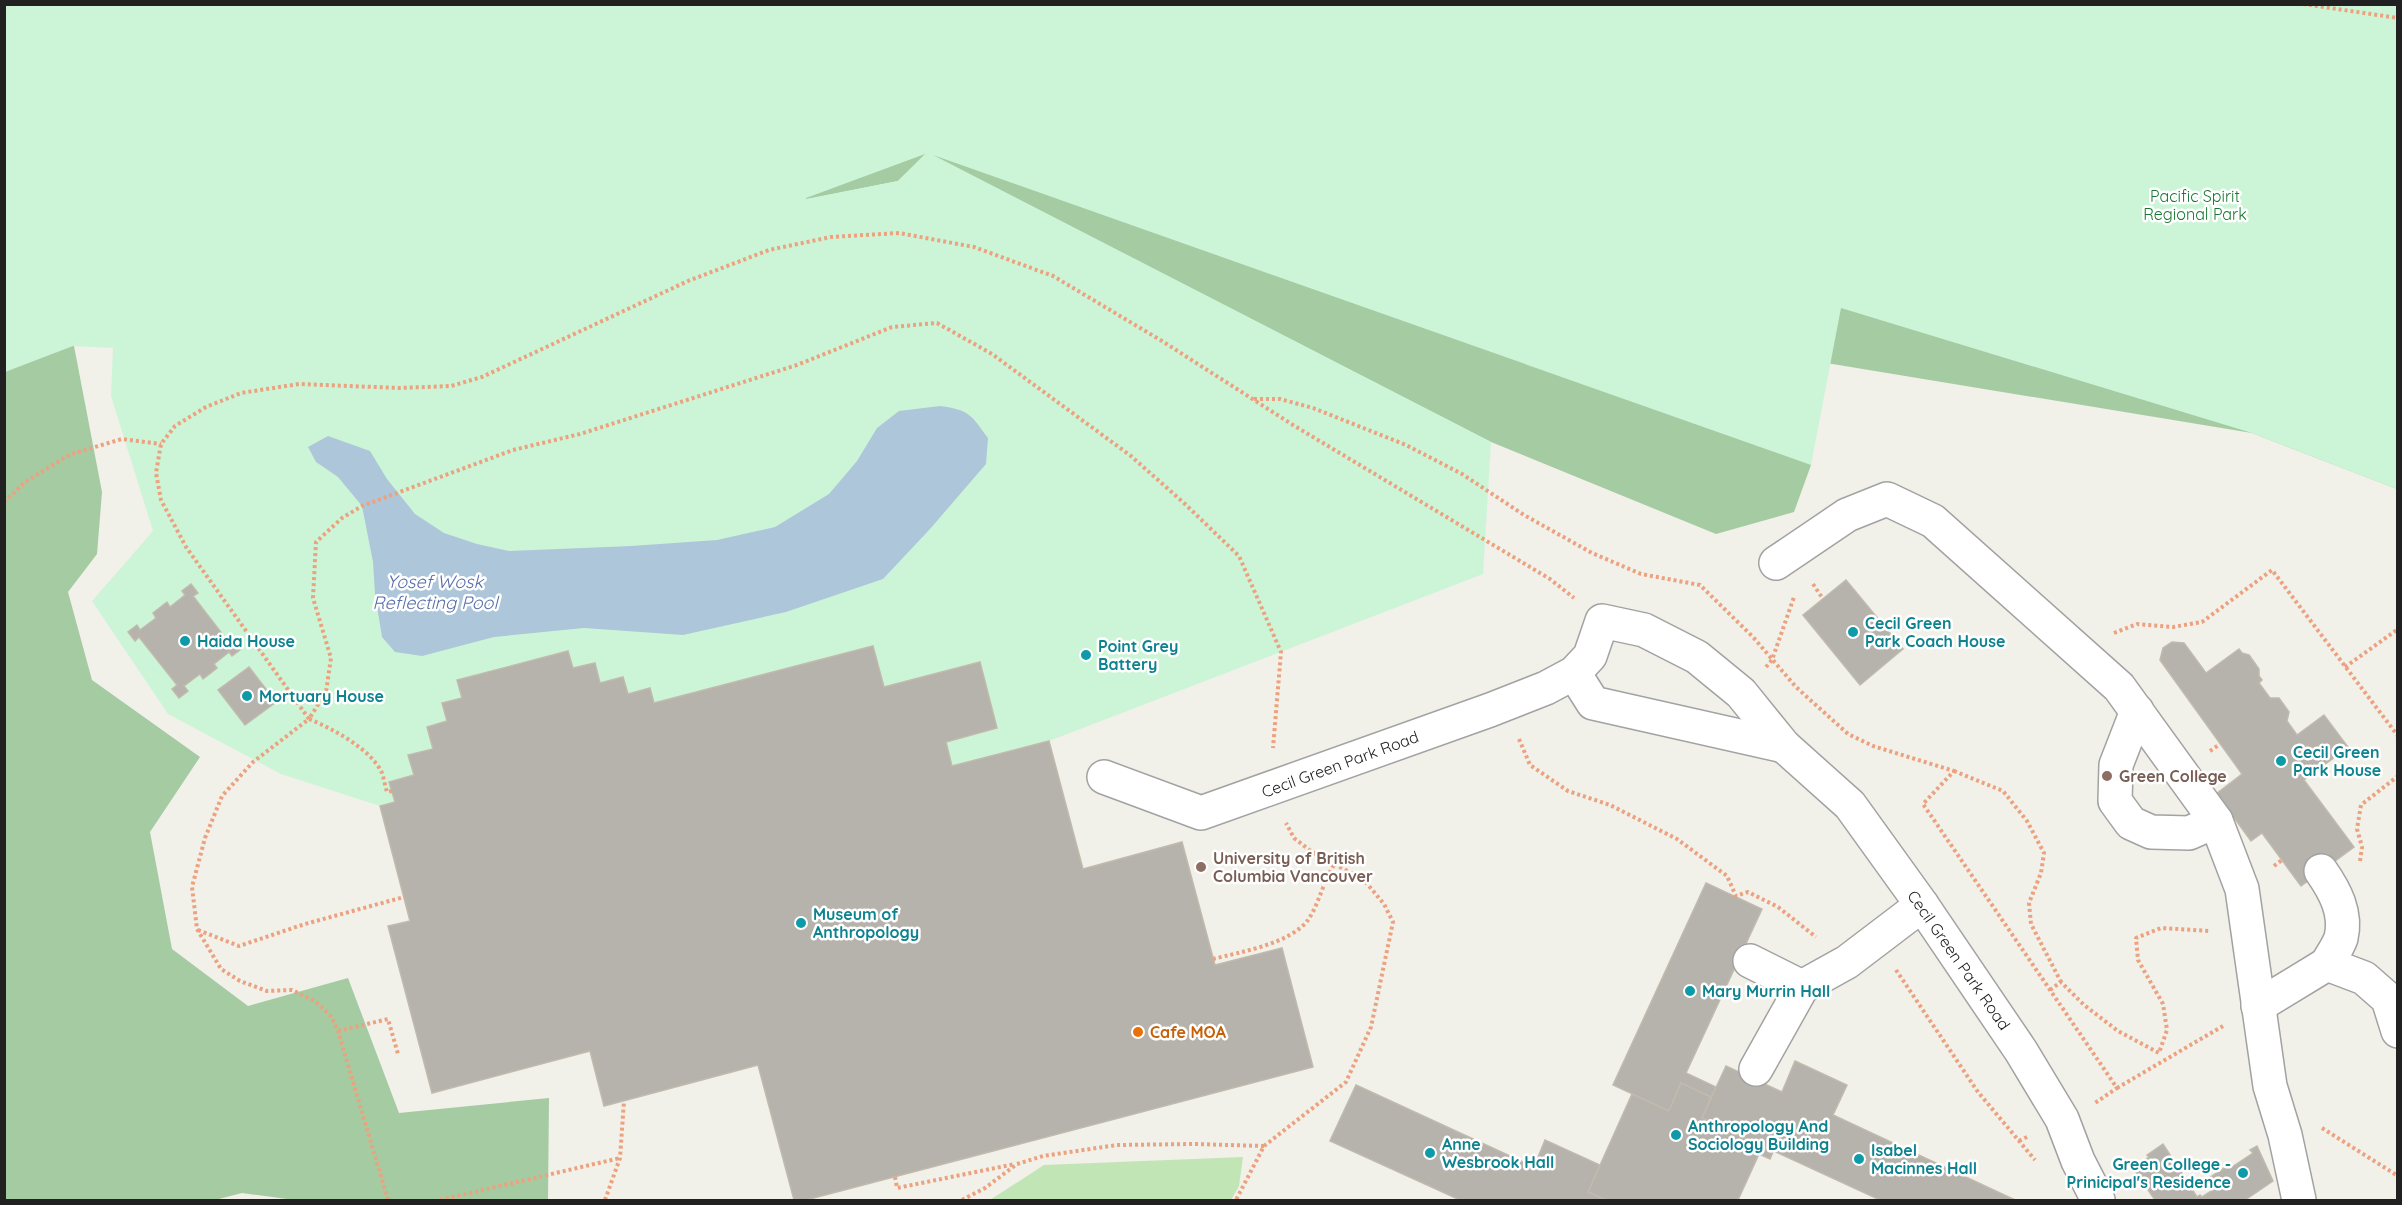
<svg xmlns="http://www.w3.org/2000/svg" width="2402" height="1205" font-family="Quicksand,sans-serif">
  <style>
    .grass { fill: #c2e5b5 }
    .forest { fill: #a5cba2 }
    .park { fill: #ccf5d8; fill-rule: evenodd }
    .water { fill: #aec6d9 }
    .building { fill: #b6b2ac; stroke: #c1baad; stroke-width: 1.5 }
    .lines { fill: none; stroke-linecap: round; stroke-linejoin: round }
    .minor-casing { stroke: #a2a2a2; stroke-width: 36 }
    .path { stroke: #eca17f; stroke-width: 4; stroke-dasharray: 3 3; stroke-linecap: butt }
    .minor { stroke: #fff; stroke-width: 33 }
    .culture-dot { fill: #0f9aa8; stroke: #fff; stroke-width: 2 }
    .education-dot { fill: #8d6e63; stroke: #fff; stroke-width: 2 }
    .food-dot { fill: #e8710a; stroke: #fff; stroke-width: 2 }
    .labels { text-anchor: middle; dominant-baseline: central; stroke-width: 5; stroke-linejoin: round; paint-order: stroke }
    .park-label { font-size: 16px; fill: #187734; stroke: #fff }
    .culture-label { font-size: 16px; font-weight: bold; fill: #0d838f; stroke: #fff; text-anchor: start }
    .street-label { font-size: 16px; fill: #212121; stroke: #fff }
    .education-label { font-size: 16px; font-weight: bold; fill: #785e54; stroke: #fff; text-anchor: start }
    .food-label { font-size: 16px; font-weight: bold; fill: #c56008; stroke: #fff; text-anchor: start }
    .water-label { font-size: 18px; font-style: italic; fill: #576ea8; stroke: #fff }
  </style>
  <rect width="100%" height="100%" fill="#f1f0e9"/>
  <!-- grass -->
  <polygon class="grass" points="1243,1157 1239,1186 1231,1200 990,1200 1044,1165"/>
  <!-- forest -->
  <polygon class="forest" points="2372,4 2397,489 2252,433 1778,355 1811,465 1794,512 1716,534 1491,442 927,153 898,181 74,346 102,492 97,554 68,592 92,680 200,757 150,832 172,949 248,1006 348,978 399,1113 549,1098 548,1200 294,1200 242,1193 215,1200 5,1200 5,5"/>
  <!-- park -->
  <path class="park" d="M5,5h2392v484l-145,-56 -411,-125 -30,157 -878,-310 558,287 -8,132 -434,167 -97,25 -6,-24 51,-14 -18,-66 -95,25 -12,-41 -218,57 -26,-9 -5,-17 -23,6 -6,-20 -21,5 -5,-17 -106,47 -20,5 5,18 -20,6 6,22 -25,6 6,20 -19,27 -15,4 -99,-32 -113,-60 -76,-113 61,-70 -42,-135 2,-48 -40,-2 -68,26zM925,154l-27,27 -92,18v-1z"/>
  <!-- water -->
  <path class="water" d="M940,406c30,4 31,9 48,32l-2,26 -56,65 -47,50 -97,33 -103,23 -99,-7 -90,9 -72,19 -27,-4 -13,-15 -7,-43 -2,-32 -11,-56 -24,-29 -22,-15 -8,-15 20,-11 42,15 17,28 28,35 29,19 33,11 32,7 122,-5 86,-6 58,-13 54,-33 28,-33 20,-33 22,-17z"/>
  <!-- building -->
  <g class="building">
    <polygon points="1846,580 1903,649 1860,685 1803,615"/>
    <polygon points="191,584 198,593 193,596 230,644 235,641 241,649 232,656 229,652 214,664 217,668 203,679 200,674 184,686 188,691 179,698 172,689 177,685 139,637 135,641 128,632 137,625 140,630 156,618 153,613 167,602 170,607 185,595 182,591"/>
    <polygon points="2172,642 2184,643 2206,673 2239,649 2242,653 2249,655 2259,669 2259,676 2262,680 2259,683 2270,698 2279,698 2289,712 2287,721 2297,735 2324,715 2348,747 2304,780 2354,847 2301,886 2262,833 2251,841 2235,819 2223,818 2216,794 2242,774 2160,660 2163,648"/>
    <polygon points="873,646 884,687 980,662 997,728 946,742 952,766 1049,741 1083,869 1182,842 1215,965 1282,948 1313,1067 806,1200 794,1200 758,1065 604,1106 590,1051 432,1093 388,926 410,921 380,806 395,802 389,782 414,775 408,755 433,749 427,727 447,721 442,703 462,698 457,680 568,651 573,668 595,663 600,683 623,677 628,694 650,688 654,703"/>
    <polygon points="249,667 276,702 245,725 218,690"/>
    <polygon points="1706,883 1762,909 1686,1073 1716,1087 1711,1097 1681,1083 1669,1111 1613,1085"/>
    <polygon points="1795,1061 1847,1085 1833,1115 2015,1200 1880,1200 1702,1118 1726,1066 1782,1092"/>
    <polygon points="1681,1083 1711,1097 1702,1118 1773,1152 1770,1159 1759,1154 1738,1200 1606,1200 1588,1192 1632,1094 1669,1111"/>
    <polygon points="1356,1085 1534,1167 1545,1140 1600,1165 1588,1192 1606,1200 1460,1200 1330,1141"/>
    <polygon points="2163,1144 2197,1197 2200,1195 2202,1197 2216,1188 2209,1178 2230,1164 2232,1167 2253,1153 2250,1150 2257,1146 2273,1181 2245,1200 2155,1200 2133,1168 2149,1157 2147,1155"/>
  </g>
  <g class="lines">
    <!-- minor casing -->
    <g class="minor-casing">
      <g id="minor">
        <polyline points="1776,563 1847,515 1887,499 1933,521 2119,687 2216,821 2242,889 2270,1086 2285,1135 2299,1200"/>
        <polyline points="1574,673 1593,703 1784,746"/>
        <polyline points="2137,711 2116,765 2115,801 2131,823 2151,832 2189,833 2216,821"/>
        <polyline points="1104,777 1201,813 1490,710 1546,688 1574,673 1590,656 1602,621 1644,630 1697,657 1741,693 1784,746 1850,805 1922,905 2021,1051 2062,1119 2078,1161 2098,1200"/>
        <path d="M2321,871c14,20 26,42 20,67 -3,9 -10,18 -14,26"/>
        <polyline points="1750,961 1802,987 1847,962 1922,905"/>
        <polyline points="2258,1006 2327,964 2364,978 2388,999 2398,1031"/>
        <polyline points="1756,1069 1802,987"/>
      </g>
    </g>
    <!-- path -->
    <g class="path">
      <polyline points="2303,4 2398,18"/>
      <polyline points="1254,399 1280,399 1313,408 1406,445 1462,474 1524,515 1592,553 1641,574 1700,585 1753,637 1796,687 1848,734 1873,746 1954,771 1923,804 2117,1088 2095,1103"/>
      <polyline points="4,502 25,482 71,454 122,439 161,444"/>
      <polyline points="1813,584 1823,599"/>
      <polyline points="2114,633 2137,624 2173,627 2202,622 2272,570 2398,736"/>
      <polyline points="1766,667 1772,660 1794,597"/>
      <polyline points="2345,667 2398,629"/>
      <polyline points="1519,739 1530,765 1568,791 1610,805 1677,839 1727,876 1736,896 1748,892 1778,907 1816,937"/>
      <polyline points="2210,751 2220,744"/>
      <polyline points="1954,771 2003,791 2027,821 2044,853 2041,873 2029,903 2031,924 2061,982"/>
      <path d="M392,791l-5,1c-2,-6 -3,-13 -5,-19 -11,-24 -49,-44 -73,-54l17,-27 5,-34 -18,-60 3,-56 26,-24 20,-12 151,-56 67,-16 217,-69 95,-38 45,-4 55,31 139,102 54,48 54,52 42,96 -8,96"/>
      <polyline points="2360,861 2362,847 2357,829 2361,805 2398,776"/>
      <polyline points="2274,866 2282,860"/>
      <polyline points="198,930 239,946 305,924 404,897"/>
      <path d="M1213,959c27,-7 77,-15 95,-39 11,-16 15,-38 26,-55"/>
      <polyline points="1896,970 1978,1092 2035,1160"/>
      <polyline points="2050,990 2061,982 2084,1005 2118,1031 2159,1053 2167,1030 2163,1004 2138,960 2136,938 2161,928 2210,931"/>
      <polyline points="338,1031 388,1019 398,1054"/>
      <polyline points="2117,1088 2223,1026"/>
      <polyline points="2322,1128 2398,1176"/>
      <polyline points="2019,1141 2029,1136"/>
      <polyline points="1264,1146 1346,1082 1371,1027 1393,922 1384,904 1364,880 1312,852 1294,838 1286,823"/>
      <polyline points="895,1177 897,1188 1015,1164"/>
      <polyline points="388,1200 338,1031 331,1016 315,1001 292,990 267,991 240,981 221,969 197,929 192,887 205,838 222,796 253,762 309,719 186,547 161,500 156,473 161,444 175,426 206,407 241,393 299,384 399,388 451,386 482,377 688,281 769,250 831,237 899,233 974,247 1053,276 1162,341 1293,425 1550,579 1574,598"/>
      <polyline points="440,1200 620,1158"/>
      <polyline points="605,1200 620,1158 624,1101"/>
      <polyline points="962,1200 985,1188 1017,1164 1043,1156 1117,1145 1194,1144 1264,1146 1236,1200"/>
    </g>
    <!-- minor -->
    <use href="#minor" class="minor"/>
  </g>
  <!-- markers -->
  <g class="culture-dot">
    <circle cx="1853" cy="632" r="6"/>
    <circle cx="185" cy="641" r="6"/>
    <circle cx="1086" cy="655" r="6"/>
    <circle cx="247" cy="696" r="6"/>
    <circle cx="2281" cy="761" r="6"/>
    <circle cx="801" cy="923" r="6"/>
    <circle cx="1690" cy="991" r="6"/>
    <circle cx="1676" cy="1135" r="6"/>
    <circle cx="1430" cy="1153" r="6"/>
    <circle cx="1859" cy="1159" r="6"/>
    <circle cx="2243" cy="1173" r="6"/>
  </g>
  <g class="education-dot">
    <circle cx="2107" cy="776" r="6"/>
    <circle cx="1201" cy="867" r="6"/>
  </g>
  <circle class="food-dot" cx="1138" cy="1032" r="6"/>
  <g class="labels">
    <!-- park labels -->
    <g class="park-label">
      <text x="2195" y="196">Pacific Spirit<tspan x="2195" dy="18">Regional Park</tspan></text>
    </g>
    <!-- culture labels -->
    <g class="culture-label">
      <text x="1865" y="623">Cecil Green<tspan x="1865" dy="18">Park Coach House</tspan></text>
      <text x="197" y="641">Haida House</text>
      <text x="1098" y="646">Point Grey<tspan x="1098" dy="18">Battery</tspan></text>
      <text x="259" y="696">Mortuary House</text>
      <text x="2293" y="752">Cecil Green<tspan x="2293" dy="18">Park House</tspan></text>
      <text x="813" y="914">Museum of<tspan x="813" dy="18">Anthropology</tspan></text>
      <text x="1702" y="991">Mary Murrin Hall</text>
      <text x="1688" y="1126">Anthropology And<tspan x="1688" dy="18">Sociology Building</tspan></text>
      <text x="1442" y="1144">Anne<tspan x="1442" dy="18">Wesbrook Hall</tspan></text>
      <text x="1871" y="1150">Isabel<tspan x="1871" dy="18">Macinnes Hall</tspan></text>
      <text x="2231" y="1164" text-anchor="end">Green College -<tspan x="2231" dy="18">Prinicipal's Residence</tspan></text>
    </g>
    <!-- street labels -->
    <g class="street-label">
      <text transform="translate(1340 764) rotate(-20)">Cecil Green Park Road</text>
      <text transform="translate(1959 960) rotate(55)">Cecil Green Park Road</text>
    </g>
    <!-- education labels -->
    <g class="education-label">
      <text x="2119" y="776">Green College</text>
      <text x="1213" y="858">University of British<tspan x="1213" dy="18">Columbia Vancouver</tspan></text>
    </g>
    <!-- food labels -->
    <g class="food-label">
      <text x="1150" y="1032">Cafe MOA</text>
    </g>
    <!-- water labels -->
    <g class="water-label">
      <text x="435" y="581">Yosef Wosk<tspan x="435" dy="21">Reflecting Pool</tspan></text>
    </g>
  </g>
  <!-- border -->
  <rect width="2402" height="1205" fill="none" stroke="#212121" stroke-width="12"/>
</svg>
